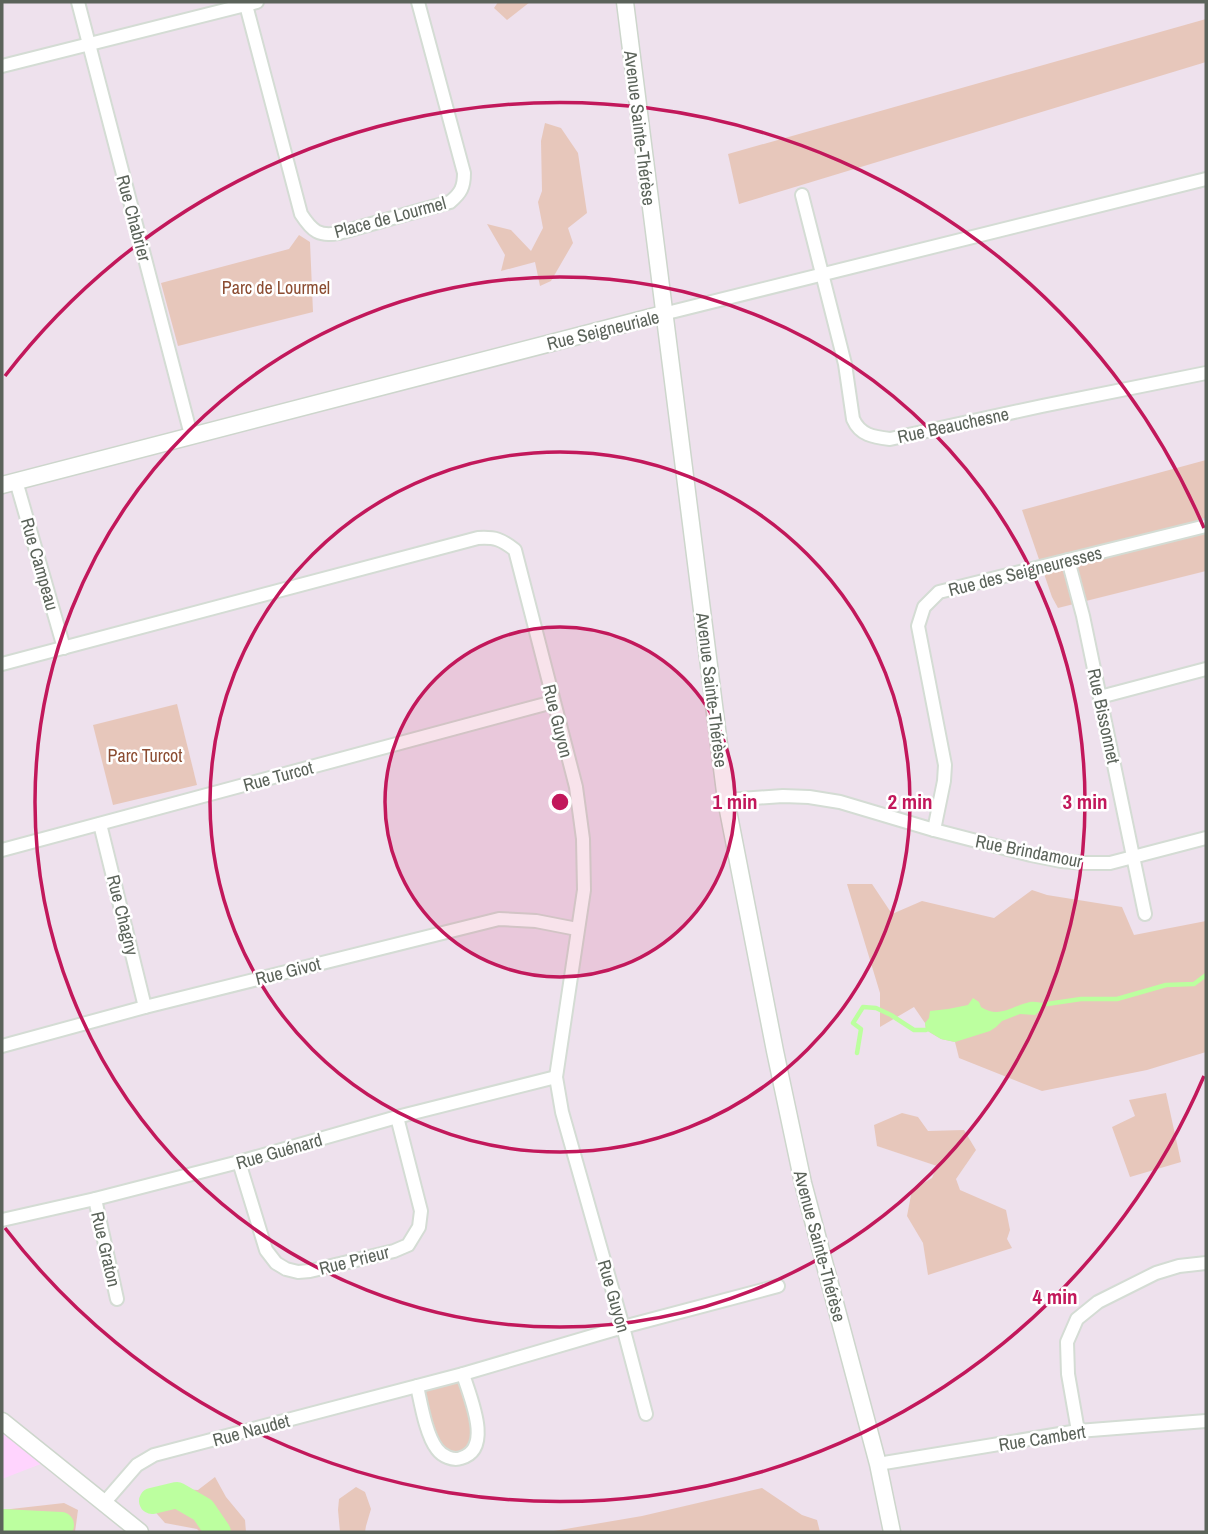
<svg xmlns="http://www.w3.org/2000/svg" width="1208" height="1534" font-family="'Archivo Narrow',sans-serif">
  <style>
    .commercial { fill: #ffd4fe }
    .green { fill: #e7c7bb }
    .water { fill: #bcff9f }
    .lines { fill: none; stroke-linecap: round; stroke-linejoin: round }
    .stream { stroke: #bcff9f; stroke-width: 4.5 }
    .river { stroke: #bcff9f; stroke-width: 26 }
    .street-casing { stroke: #d4dcd4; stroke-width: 16 }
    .secondary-casing { stroke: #cdd6cc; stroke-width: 19 }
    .street { stroke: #fff; stroke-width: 12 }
    .secondary { stroke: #fff; stroke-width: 16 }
    .ring { fill: none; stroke: #c2185b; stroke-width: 3.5 }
    .labels { text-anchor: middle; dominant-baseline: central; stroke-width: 5; stroke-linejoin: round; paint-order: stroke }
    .street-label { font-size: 18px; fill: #5b635a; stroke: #fff }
    .park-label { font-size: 18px; fill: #8b4c31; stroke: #fff }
    .centre { fill: #c2185b; stroke: #fff; stroke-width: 3.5 }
    .ring-label { font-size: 21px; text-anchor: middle; font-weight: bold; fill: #c2185b; stroke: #fff; stroke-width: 5; stroke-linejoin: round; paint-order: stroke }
  </style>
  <rect width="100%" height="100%" fill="#eee1ed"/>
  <!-- commercial -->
  <polygon class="commercial" points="2,1421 51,1460 2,1479"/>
  <!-- green -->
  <g class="green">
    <polygon points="498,2 530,2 507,20 494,8"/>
    <polygon points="1206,19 1206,62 739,204 728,154"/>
    <polygon points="545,123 561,128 578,153 587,213 568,228 573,243 551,281 540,286 535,262 501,271 505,255 487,224 511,230 531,251 543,228 538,202 542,191 541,141"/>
    <polygon points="299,235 310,242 313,312 178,346 161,283 289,249"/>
    <polygon points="1206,460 1206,571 1058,608 1052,597 1022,510"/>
    <polygon points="177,704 197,785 113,805 93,725"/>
    <polygon points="847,884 872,884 892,914 922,901 994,918 1032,890 1047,895 1122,907 1134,935 1206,921 1206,1052 1147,1070 1042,1091 959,1058 955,1042 941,1039 926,1030 925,1023 914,1007 880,1027 880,993"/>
    <polygon points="1166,1093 1181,1162 1130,1177 1112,1127 1135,1116 1129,1100"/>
    <polygon points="902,1113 918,1117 928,1131 964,1130 976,1150 956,1179 960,1190 1006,1210 1010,1230 1007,1239 1012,1248 928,1275 923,1243 907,1216 912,1190 932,1178 937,1166 877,1146 874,1125"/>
    <polygon points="463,1374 479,1439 461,1459 436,1449 417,1386"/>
    <polygon points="215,1477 226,1497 245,1520 246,1532 200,1532 197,1529 165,1523 143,1498 160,1488 198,1490"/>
    <polygon points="356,1487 365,1492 371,1509 366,1526 365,1532 340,1532 338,1510 339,1499"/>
    <polygon points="762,1488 802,1515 817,1520 820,1532 548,1532 642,1516"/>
    <polygon points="64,1503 78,1510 75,1532 2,1532 2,1510"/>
  </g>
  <!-- water -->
  <path class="water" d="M973,998l6,4 2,5c18,12 31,-1 49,-5 5,-1 11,1 17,2l-12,11 -15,-1 -18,7 -6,6 -6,4 -35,11 -14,-3 -15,-9 -1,-7 4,-5 1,-7 18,-2 20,-4z"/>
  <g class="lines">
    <!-- stream -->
    <g class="stream">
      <polyline points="1047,1004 1081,999 1117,999 1166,985 1194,984 1206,975"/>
      <polyline points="857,1053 861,1029 853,1023 863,1007 876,1008 891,1015 914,1030 926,1030"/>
    </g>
    <!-- river -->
    <g class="river">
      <polyline points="152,1501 177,1495 203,1510 218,1532"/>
      <polyline points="2,1522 61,1525"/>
    </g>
    <!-- street casing -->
    <g class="street-casing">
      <g id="street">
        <polyline points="78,2 191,435"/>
        <path d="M246,5l55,209c11,17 18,23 38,19l111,-31c11,-9 14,-15 14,-29l-46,-171"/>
        <polyline points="2,66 257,2"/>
        <path d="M802,195l43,169 8,55c7,16 20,18 37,20l152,-33 164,-33"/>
        <polyline points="663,314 1206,179"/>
        <polyline points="16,481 64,648"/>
        <polyline points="1068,560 1083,616 1145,914"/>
        <path d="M2,664l476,-126c17,-1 23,1 37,12l61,237 7,52 1,51 -28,187 6,35 61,215 23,87"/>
        <polyline points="1100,697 1206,669"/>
        <polyline points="726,800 783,796 809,797 840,802 934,830 1031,855 1061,861 1085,863 1110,863 1206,838"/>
        <polyline points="100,824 145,1007"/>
        <polyline points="934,830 944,781 945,765 918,626 924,607 939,592 1206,526"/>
        <polyline points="2,850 553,702"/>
        <polyline points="2,1046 145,1007 499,919 536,921 577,929"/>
        <polyline points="239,1162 266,1250 276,1263 286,1269 298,1272 310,1271 394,1251 408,1245 419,1227 421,1211 397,1117"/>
        <polyline points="95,1199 117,1299"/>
        <polyline points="2,1220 95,1199 239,1162 397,1117 556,1077"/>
        <path d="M417,1386c4,18 9,49 20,63 5,7 16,12 24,9 33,-9 8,-63 2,-84"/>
        <polyline points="1078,1431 1068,1374 1067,1342 1077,1319 1098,1302 1156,1273 1179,1266 1206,1263"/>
        <polyline points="878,1464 1078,1431 1206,1421"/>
        <polyline points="104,1503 137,1465 154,1455 463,1374 623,1327 778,1286"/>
      </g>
    </g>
    <!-- secondary casing -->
    <g class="secondary-casing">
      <g id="secondary">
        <polyline points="625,2 726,800 775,1051 803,1183 878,1464 892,1532"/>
        <polyline points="2,485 663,314"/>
        <polyline points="2,1421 140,1532"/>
      </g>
    </g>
    <!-- street -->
    <use href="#street" class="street"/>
    <!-- secondary -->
    <use href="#secondary" class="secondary"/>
  </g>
  <!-- distance rings -->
  <circle cx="560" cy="802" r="175" fill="#c2185b" fill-opacity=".12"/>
  <g class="ring">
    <circle cx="560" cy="802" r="175"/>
    <circle cx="560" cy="802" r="350"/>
    <circle cx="560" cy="802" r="525"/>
    <path d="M1204 1076A700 700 0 0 1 5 1228M5 376A700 700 0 0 1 1204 528"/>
  </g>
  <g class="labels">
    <!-- street labels -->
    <g class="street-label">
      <text transform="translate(640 128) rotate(83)">Avenue Sainte-Thérèse</text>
      <text transform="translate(390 217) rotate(-15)">Place de Lourmel</text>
      <text transform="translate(134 218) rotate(75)">Rue Chabrier</text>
      <text transform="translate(603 330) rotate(-14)">Rue Seigneuriale</text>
      <text transform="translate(953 425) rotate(-12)">Rue Beauchesne</text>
      <text transform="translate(40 564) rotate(74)">Rue Campeau</text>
      <text transform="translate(1025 571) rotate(-14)">Rue des Seigneuresses</text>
      <text transform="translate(712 690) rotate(83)">Avenue Sainte-Thérèse</text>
      <text transform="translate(1104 716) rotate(78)">Rue Bissonnet</text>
      <text transform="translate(558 721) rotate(76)">Rue Guyon</text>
      <text transform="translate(278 776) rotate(-15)">Rue Turcot</text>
      <text transform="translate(1029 851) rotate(11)">Rue Brindamour</text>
      <text transform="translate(123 915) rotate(76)">Rue Chagny</text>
      <text transform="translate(288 971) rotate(-14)">Rue Givot</text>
      <text transform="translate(279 1151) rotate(-16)">Rue Guénard</text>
      <text transform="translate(820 1246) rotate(75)">Avenue Sainte-Thérèse</text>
      <text transform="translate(106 1249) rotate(77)">Rue Graton</text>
      <text transform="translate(354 1260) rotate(-14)">Rue Prieur</text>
      <text transform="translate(614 1296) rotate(74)">Rue Guyon</text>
      <text transform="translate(251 1430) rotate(-15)">Rue Naudet</text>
      <text transform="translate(1042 1438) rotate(-9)">Rue Cambert</text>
    </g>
    <!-- park labels -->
    <g class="park-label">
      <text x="276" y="287">Parc de Lourmel</text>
      <text x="145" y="755">Parc Turcot</text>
    </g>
  </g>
  <circle cx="560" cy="802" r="10" class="centre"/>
  <g class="ring-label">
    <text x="735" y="809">1 min</text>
    <text x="910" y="809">2 min</text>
    <text x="1085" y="809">3 min</text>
    <text x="1055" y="1304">4 min</text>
  </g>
  <!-- border -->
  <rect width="1208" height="1534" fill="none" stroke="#5b635a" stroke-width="7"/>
</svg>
